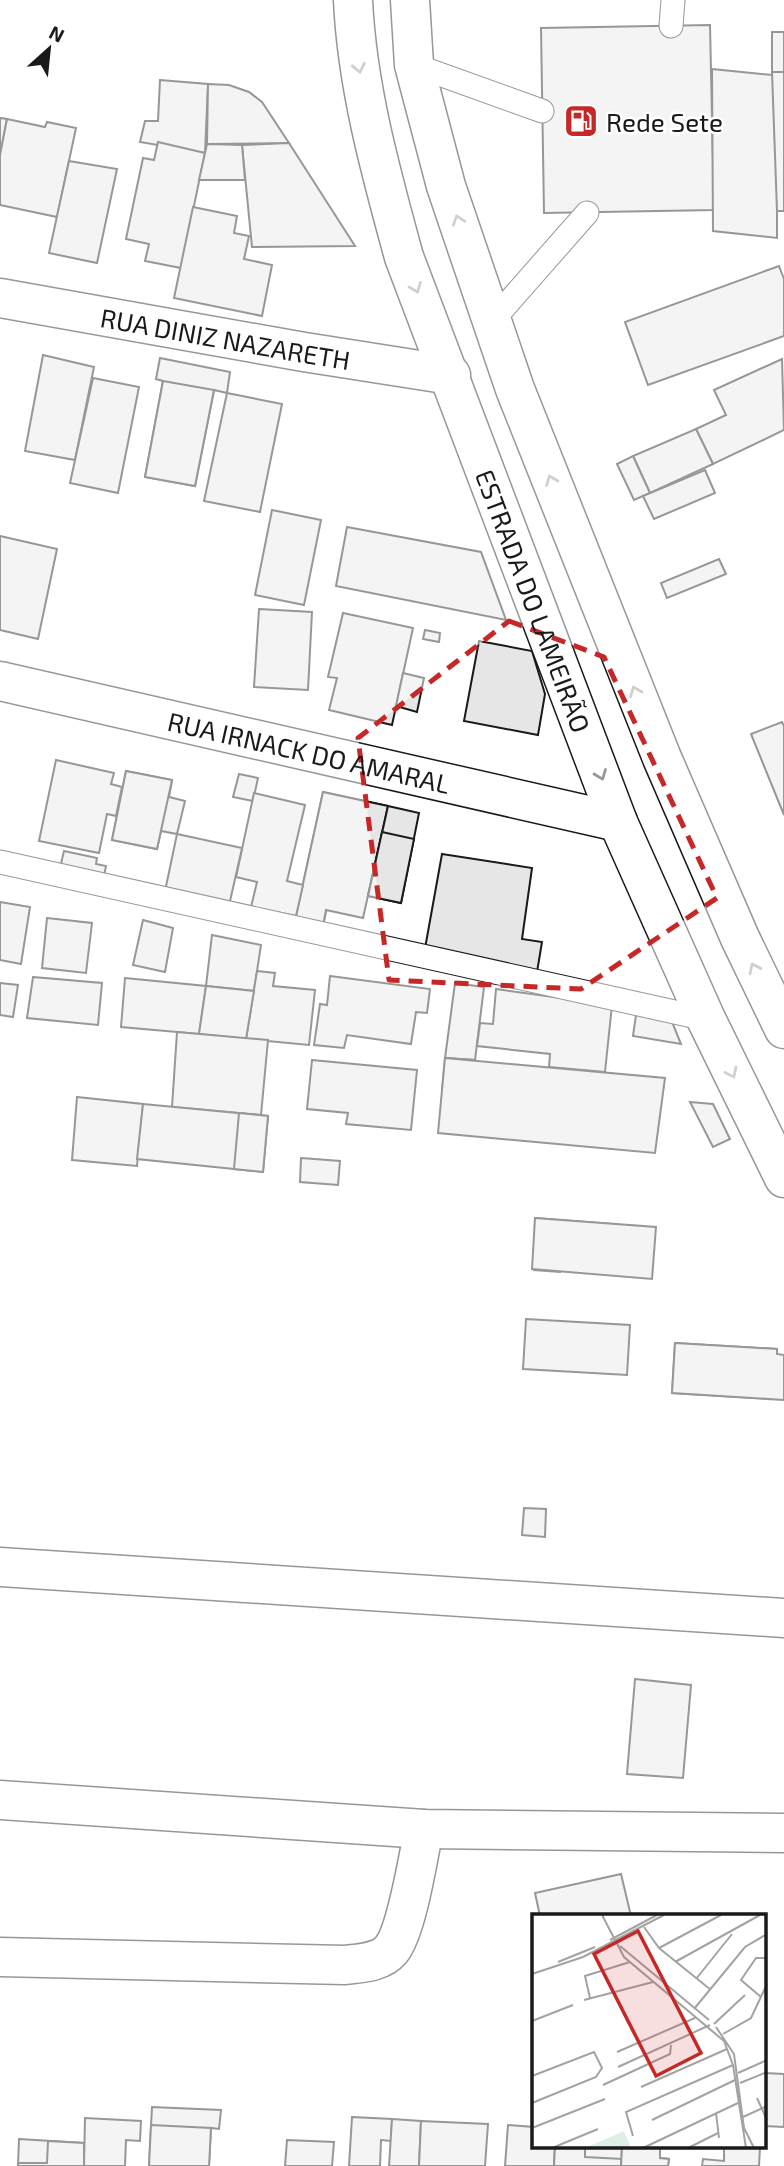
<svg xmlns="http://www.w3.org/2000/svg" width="784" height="2166" font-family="'Exo 2',sans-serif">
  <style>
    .building { fill: #e6e6e6; stroke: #1a1a1a; stroke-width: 2 }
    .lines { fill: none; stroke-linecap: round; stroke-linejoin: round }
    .service-casing { stroke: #1a1a1a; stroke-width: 25 }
    .minor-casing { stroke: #1a1a1a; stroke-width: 41 }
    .secondary-casing { stroke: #1a1a1a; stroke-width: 41 }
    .service { stroke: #fff; stroke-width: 23 }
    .minor { stroke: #fff; stroke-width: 38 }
    .secondary { stroke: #fff; stroke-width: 38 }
    .oneway { stroke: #989898 }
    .marked { fill: none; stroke: #c62828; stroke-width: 5; stroke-dasharray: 14 9; stroke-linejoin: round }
    .labels { text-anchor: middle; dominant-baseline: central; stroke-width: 5; stroke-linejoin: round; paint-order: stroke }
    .poi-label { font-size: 26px; fill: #1a1a1a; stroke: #fff; text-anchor: start }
    .street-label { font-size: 26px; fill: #1a1a1a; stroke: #fff }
    .inset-road { fill: none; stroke: #a3a3a3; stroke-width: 2 }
    .view { fill: #c62828; fill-opacity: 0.15; stroke: #c62828; stroke-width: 3.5 }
    .inset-edge { fill: none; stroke: #1a1a1a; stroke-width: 3.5 }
  </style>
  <rect width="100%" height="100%" fill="#fff"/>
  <!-- building -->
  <g class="building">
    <polygon points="710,25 714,210 544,213 541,28"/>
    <rect x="772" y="32" width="12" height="40"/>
    <polygon points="712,69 772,75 772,72 784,72 784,211 777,211 777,238 713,231"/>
    <polygon points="772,72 784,72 784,211 777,211"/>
    <polygon points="160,80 208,84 205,153 140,142 145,121 158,121"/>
    <polygon points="208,84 229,85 249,92 262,102 289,143 207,144"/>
    <polygon points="0,118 7,119 0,155"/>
    <polygon points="0,118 7,119 0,155"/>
    <polygon points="7,119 45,127 47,122 76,128 57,217 0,205 0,155"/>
    <polygon points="158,142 205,153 181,268 145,261 149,244 126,239 143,158 154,160"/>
    <polygon points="289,143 355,246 252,247 242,145"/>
    <polygon points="207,144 242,145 245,180 199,180"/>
    <polygon points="69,161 117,169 97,263 49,253"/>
    <polygon points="193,207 237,216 234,233 249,236 244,259 272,265 262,316 174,298"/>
    <polygon points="779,266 784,279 784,336 648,385 625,322"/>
    <polygon points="43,355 94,367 75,460 25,451"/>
    <polygon points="160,358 230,372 227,393 214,390 195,486 145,477 163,381 156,379"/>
    <polygon points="782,359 784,430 713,464 696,429 726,415 714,390"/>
    <polygon points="93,378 139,387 118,493 70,483"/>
    <polygon points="163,381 214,390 195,486 145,477"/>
    <polygon points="227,393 282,404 260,512 204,501"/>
    <polygon points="696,429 713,464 650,493 633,456"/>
    <polygon points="633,456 650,493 634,500 617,464"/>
    <polygon points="705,470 715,493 654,519 643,496"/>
    <polygon points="272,510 321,520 304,605 255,595"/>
    <polygon points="347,527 481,552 506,620 336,586"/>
    <polygon points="0,536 57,549 38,639 0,630"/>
    <polygon points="719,559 726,574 667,598 661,583"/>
    <polygon points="259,609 312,612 308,690 254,687"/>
    <polygon points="343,613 413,628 392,725 329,710 337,678 328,677"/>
    <polygon points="425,630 440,633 439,642 423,639"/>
    <polygon points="479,641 532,651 545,694 538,735 464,721"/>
    <polygon points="403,673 424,678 417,712 396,706"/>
    <polygon points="782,722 784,726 784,815 751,734"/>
    <polygon points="56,760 114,773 111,784 122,787 116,816 107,814 99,853 39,841"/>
    <polygon points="126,771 172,780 169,797 185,801 177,834 161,831 157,849 112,840"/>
    <polygon points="126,771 172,780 157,849 112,840"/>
    <polygon points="239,774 258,778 253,801 233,797"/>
    <polygon points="323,792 388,806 382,832 373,830 356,908 328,902 322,931 296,916"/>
    <polygon points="323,792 388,806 363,918 326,910 322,931 296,916"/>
    <polygon points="254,793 305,805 287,881 303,885 296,916 251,907 257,882 236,877"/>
    <polygon points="388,806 419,813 401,903 368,896"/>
    <polygon points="382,832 414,839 401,903 368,896"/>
    <polygon points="177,834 242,848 228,910 164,896"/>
    <polygon points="64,851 97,858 96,864 106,866 103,881 59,872"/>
    <polygon points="442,854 532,868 522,939 542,942 537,972 424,954"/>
    <polygon points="0,902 30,907 21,964 0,960"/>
    <polygon points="47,918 92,923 86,973 42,968"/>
    <polygon points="143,920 173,928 165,972 133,965"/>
    <polygon points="212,935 261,945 254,991 206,986"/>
    <polygon points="257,971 275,973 273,986 315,990 309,1045 246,1039"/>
    <polygon points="330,976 430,989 427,1013 416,1012 411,1044 347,1035 344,1048 314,1045 320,1004 327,1005"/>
    <polygon points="33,977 102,983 98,1025 27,1018"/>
    <polygon points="125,978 206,986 199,1034 121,1027"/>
    <polygon points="0,983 18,985 13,1017 0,1015"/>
    <polygon points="455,983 484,987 475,1060 445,1058"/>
    <polygon points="206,986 254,991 246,1039 199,1034"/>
    <polygon points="496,989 612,1005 605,1072 549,1067 550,1054 477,1046 480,1023 493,1024"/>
    <polygon points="637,1008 668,1012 681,1044 633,1036"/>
    <polygon points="177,1032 268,1040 261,1115 172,1107"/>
    <polygon points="445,1058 475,1060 471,1094 442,1091"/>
    <polygon points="445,1058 665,1078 655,1153 438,1133"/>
    <polygon points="312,1060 417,1070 411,1130 346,1124 348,1113 307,1109"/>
    <polygon points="77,1097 143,1104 137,1166 72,1160"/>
    <polygon points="690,1102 713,1104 730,1139 713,1147"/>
    <polygon points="143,1104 268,1116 263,1172 137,1159"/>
    <polygon points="239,1113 268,1116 263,1172 234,1169"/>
    <polygon points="301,1158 340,1161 338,1185 300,1182"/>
    <polygon points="535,1218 611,1224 607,1255 562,1249 560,1272 534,1270"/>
    <polygon points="535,1218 656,1227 652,1279 532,1269"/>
    <polygon points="526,1319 630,1325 627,1375 523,1369"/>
    <polygon points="675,1343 777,1349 774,1399 672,1393"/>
    <polygon points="675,1343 777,1349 777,1354 784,1355 784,1400 672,1393"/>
    <polygon points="524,1508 546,1509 545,1537 522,1535"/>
    <polygon points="635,1679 691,1685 683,1778 627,1774"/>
    <polygon points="621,1874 631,1916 540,1916 535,1893"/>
    <polygon points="765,2073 784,2074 784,2127 765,2126"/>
    <polygon points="152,2107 221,2110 219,2129 211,2128 209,2166 149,2166"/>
    <polygon points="352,2117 392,2119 391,2141 381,2140 380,2166 349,2166"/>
    <polygon points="85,2118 141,2121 140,2141 126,2140 125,2166 84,2166"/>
    <polygon points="392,2119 421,2121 419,2166 389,2166"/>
    <polygon points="421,2121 488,2124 485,2166 419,2166"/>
    <polygon points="151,2125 211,2128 209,2166 149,2166"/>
    <polygon points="508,2125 534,2127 534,2147 555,2147 554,2166 505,2166"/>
    <polygon points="19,2139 84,2143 84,2166 18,2166"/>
    <polygon points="287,2140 334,2142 332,2166 285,2166"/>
    <polygon points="48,2141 84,2143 84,2166 18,2166 18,2163 47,2163"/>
    <polygon points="555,2147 585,2147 585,2157 622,2159 621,2166 554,2166"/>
    <polygon points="555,2147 622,2147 621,2166 554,2166"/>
    <polygon points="585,2147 622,2147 622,2159 585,2157"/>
    <polygon points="622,2147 660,2147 660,2158 669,2159 668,2166 621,2166"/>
    <polygon points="622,2147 660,2147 660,2158 669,2159 668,2166 621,2166"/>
    <polygon points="724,2147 760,2147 759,2166 702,2166 703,2159 724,2161"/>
  </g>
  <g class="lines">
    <!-- service casing -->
    <g class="service-casing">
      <g id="service">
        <polyline points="671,26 673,0"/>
        <polyline points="414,65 542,111"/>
        <polyline points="492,321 587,213"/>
        <polyline points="0,862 706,1019"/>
      </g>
    </g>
    <!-- minor casing -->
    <g class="minor-casing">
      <g id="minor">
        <path id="s1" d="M0,298l304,54 147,23"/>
        <path id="s2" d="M0,681l618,141"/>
        <polyline points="0,1567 784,1618"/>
        <polyline points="0,1800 424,1829 784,1833"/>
        <path d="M0,1957l345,8c15,-2 35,-2 46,-15 16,-19 27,-93 33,-121"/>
      </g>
    </g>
    <!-- secondary casing -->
    <g class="secondary-casing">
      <g id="secondary">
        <path id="s3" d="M353,0c4,87 28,173 51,257l214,565 88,197 78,159"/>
        <polyline points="410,0 414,65 446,186 515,389 662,758 740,938 784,1029"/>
      </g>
    </g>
    <!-- service -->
    <use href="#service" class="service"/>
    <!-- minor -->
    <use href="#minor" class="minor"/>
    <!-- secondary -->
    <use href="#secondary" class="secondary"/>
  </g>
  <!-- one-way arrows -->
  <defs><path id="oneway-chevron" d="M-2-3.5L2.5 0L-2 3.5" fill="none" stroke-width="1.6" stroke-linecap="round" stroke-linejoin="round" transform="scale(1.75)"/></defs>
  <g class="oneway">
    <use href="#oneway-chevron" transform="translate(359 68) rotate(78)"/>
    <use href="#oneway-chevron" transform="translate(458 220) rotate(-109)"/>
    <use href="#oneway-chevron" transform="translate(416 288) rotate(68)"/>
    <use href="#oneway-chevron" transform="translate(551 480) rotate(-112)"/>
    <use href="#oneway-chevron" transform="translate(635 691) rotate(-112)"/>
    <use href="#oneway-chevron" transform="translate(601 775) rotate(69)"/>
    <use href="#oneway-chevron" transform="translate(754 968) rotate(-116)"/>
    <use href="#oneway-chevron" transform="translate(732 1073) rotate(64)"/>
  </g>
  <!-- marked area -->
  <path d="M0 0H784V2166H0ZM509,621l95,36 113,241 -136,91 -192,-9 -31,-242z" fill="#fff" fill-opacity=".55" fill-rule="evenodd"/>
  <path class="marked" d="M509,621l95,36 113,241 -136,91 -192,-9 -31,-242z"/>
  <!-- icons -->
  <defs>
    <g id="fuel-square" transform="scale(1.75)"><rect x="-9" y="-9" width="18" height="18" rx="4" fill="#c62828" stroke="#fff"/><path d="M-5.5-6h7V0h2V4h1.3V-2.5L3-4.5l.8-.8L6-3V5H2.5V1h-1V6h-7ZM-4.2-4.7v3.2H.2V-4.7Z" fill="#fff"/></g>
  </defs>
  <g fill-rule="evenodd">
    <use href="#fuel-square" x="581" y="121"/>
  </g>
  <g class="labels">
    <!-- poi labels -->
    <g class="poi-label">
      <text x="606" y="121">Rede Sete</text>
    </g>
    <!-- street labels -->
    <g class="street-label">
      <text stroke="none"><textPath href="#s1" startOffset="229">RUA DINIZ NAZARETH</textPath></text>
      <text stroke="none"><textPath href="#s3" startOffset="630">ESTRADA DO LAMEIRÃO</textPath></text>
      <text stroke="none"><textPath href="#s2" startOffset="317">RUA IRNACK DO AMARAL</textPath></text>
    </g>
  </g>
  <!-- overview -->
  <g transform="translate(532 1914)">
    <rect width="234" height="234" fill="#fff"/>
    <path d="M92,217l7,17h-46z" fill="#e0efe3"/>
    <path class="inset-road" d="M70,1l22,42 100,84 9,24 13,83M112,13l15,21 52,42M78,26l47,-25M88,32l89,74M127,34l62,-33M26,48l37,-15M143,48l85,-47M0,60l51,-17 81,-42M164,65l36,-45M229,83l-20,-17 15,-22h11M58,84l-5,-22 45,-14M52,86l69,-18M162,95l51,-62 22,-13M0,107l41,-16M182,110l31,-29M184,113l18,27 10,74 10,20M191,120l28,-16 16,-34M85,138l78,-34M86,153l92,-42M206,159l29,-13M0,162l62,-24 8,16 -6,9 -64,26M208,169l27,-11M71,171l67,-31 1,-9M109,173l86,-38M225,184l10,22M184,199l3,25M211,203l24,-11M120,206l83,-40M0,214l73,-29M101,222l-7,-24 107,-47M20,234l46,-19M111,234l95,-45M156,234l30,-15"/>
    <path class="view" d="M106,17l63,122 -45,23 -62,-122z"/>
    <rect width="234" height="234" class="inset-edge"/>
  </g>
  <!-- north arrow -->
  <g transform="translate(49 49) rotate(27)" stroke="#ffffff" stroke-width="5" paint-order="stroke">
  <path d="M0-5L12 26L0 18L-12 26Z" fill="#1a1a1a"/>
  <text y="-10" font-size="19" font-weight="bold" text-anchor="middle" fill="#1a1a1a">N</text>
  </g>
</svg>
